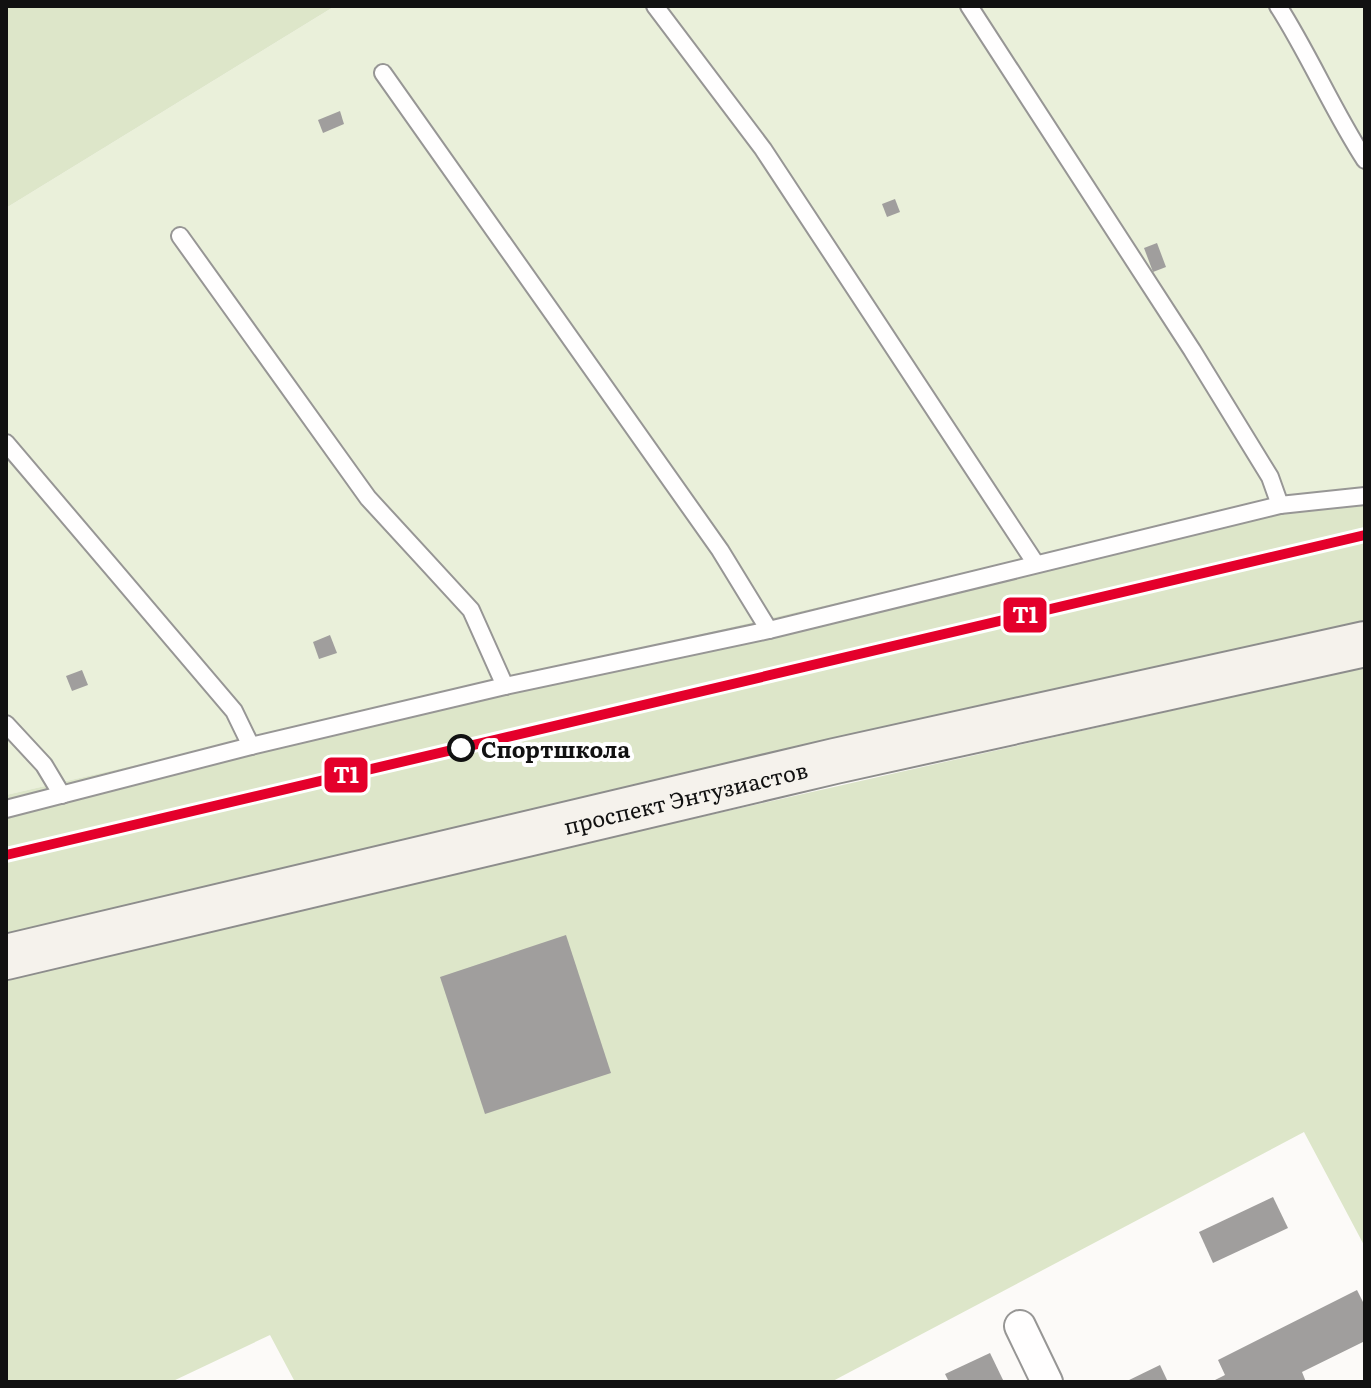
<svg xmlns="http://www.w3.org/2000/svg" width="1371" height="1388" font-family="Literata,serif">
  <style>
    .green { fill: #eaf0da }
    .forest { fill: #dde6c9 }
    .building { fill: #a09e9d }
    .lines { fill: none; stroke-linecap: round; stroke-linejoin: round }
    .lane-casing { stroke: #979695; stroke-width: 20 }
    .street-casing { stroke: #979695; stroke-width: 34 }
    .secondary-casing { stroke: #8d8d8c; stroke-width: 48 }
    .lane { stroke: #fffefe; stroke-width: 16 }
    .street { stroke: #fffefe; stroke-width: 30 }
    .secondary { stroke: #f5f2ec; stroke-width: 44 }
    .tram-1-casing { stroke: #fff; stroke-width: 16 }
    .tram-1 { stroke: #e4002b; stroke-width: 10 }
    .stop-dot { fill: #fff; stroke: #111; stroke-width: 4 }
    .labels { text-anchor: middle; dominant-baseline: central; stroke-width: 8; stroke-linejoin: round; paint-order: stroke }
    .stop-label { font-size: 22px; font-weight: bold; fill: #111; stroke: #fff; text-anchor: start }
    .street-label { font-size: 22px; fill: #111; stroke: #fff }
    .line-badge { stroke: #fff; stroke-width: 3 }
    .badge-label { font-size: 22px; text-anchor: middle; font-weight: bold; fill: #fff }
  </style>
  <rect width="100%" height="100%" fill="#fcfaf8"/>
  <!-- green -->
  <polygon class="green" points="335,6 1365,6 1365,490 1147,531 6,795 6,208"/>
  <!-- forest -->
  <g class="forest">
    <polygon points="6,6 335,6 6,208"/>
    <polygon points="1365,490 1365,622 6,937 6,795 1147,531"/>
    <polygon points="1365,667 1365,1247 1304,1132 831,1382 295,1382 270,1335 171,1382 6,1382 6,974"/>
  </g>
  <!-- building -->
  <g class="building">
    <polygon points="340,111 344,124 323,133 318,120"/>
    <polygon points="895,199 900,212 887,217 882,204"/>
    <polygon points="1157,243 1166,267 1153,272 1144,248"/>
    <polygon points="330,635 337,653 319,659 313,642"/>
    <polygon points="82,670 88,685 72,691 66,676"/>
    <polygon points="566,935 611,1073 485,1114 440,977"/>
    <polygon points="1273,1197 1288,1228 1213,1263 1199,1232"/>
    <polygon points="1357,1290 1365,1306 1365,1341 1302,1372 1306,1382 1211,1382 1225,1375 1218,1360"/>
    <polygon points="990,1353 1004,1382 949,1382 945,1374"/>
    <polygon points="1160,1365 1168,1382 1125,1382"/>
  </g>
  <g class="lines">
    <!-- lane casing -->
    <g class="lane-casing">
      <g id="lane">
        <polyline points="655,6 763,149 1036,564"/>
        <polyline points="969,6 1192,350 1270,477 1280,505"/>
        <path d="M1278,6c32,50 55,105 87,154"/>
        <polyline points="383,73 720,550 769,630"/>
        <polyline points="180,236 368,498 471,610 505,686"/>
        <polyline points="6,443 234,711 251,746"/>
        <polyline points="6,724 44,765 62,795"/>
        <polyline points="6,809 251,746 505,686 769,630 1280,505 1365,496"/>
      </g>
    </g>
    <!-- street casing -->
    <g class="street-casing">
      <polyline id="street" points="1020,1326 1047,1382"/>
    </g>
    <!-- secondary casing -->
    <g class="secondary-casing">
      <g id="secondary">
        <path id="s1" d="M6,957l829,-196 530,-117"/>
      </g>
    </g>
    <!-- lane -->
    <use href="#lane" class="lane"/>
    <!-- street -->
    <use href="#street" class="street"/>
    <!-- secondary -->
    <use href="#secondary" class="secondary"/>
    <!-- tram-1 casing -->
    <g class="tram-1-casing">
      <polyline id="tram-1" points="6,855 1365,535"/>
    </g>
    <!-- tram-1 -->
    <use href="#tram-1" class="tram-1"/>
  </g>
  <!-- markers -->
  <circle class="stop-dot" cx="461" cy="748" r="12"/>
  <g class="labels">
    <!-- stop labels -->
    <g class="stop-label">
      <text x="481" y="748">Спортшкола</text>
    </g>
    <!-- street labels -->
    <g class="street-label">
      <text stroke="none"><textPath href="#s1" startOffset="698">проспект Энтузиастов</textPath></text>
    </g>
  </g>
  <g class="line-badge">
    <rect x="1002" y="596" width="46" height="38" rx="8" fill="#e4002b"/>
    <rect x="323" y="756" width="46" height="38" rx="8" fill="#e4002b"/>
  </g>
  <g class="badge-label">
    <text x="1025" y="623">T1</text>
    <text x="346" y="783">T1</text>
  </g>
  <!-- border -->
  <rect width="1371" height="1388" fill="none" stroke="#111111" stroke-width="16"/>
</svg>
